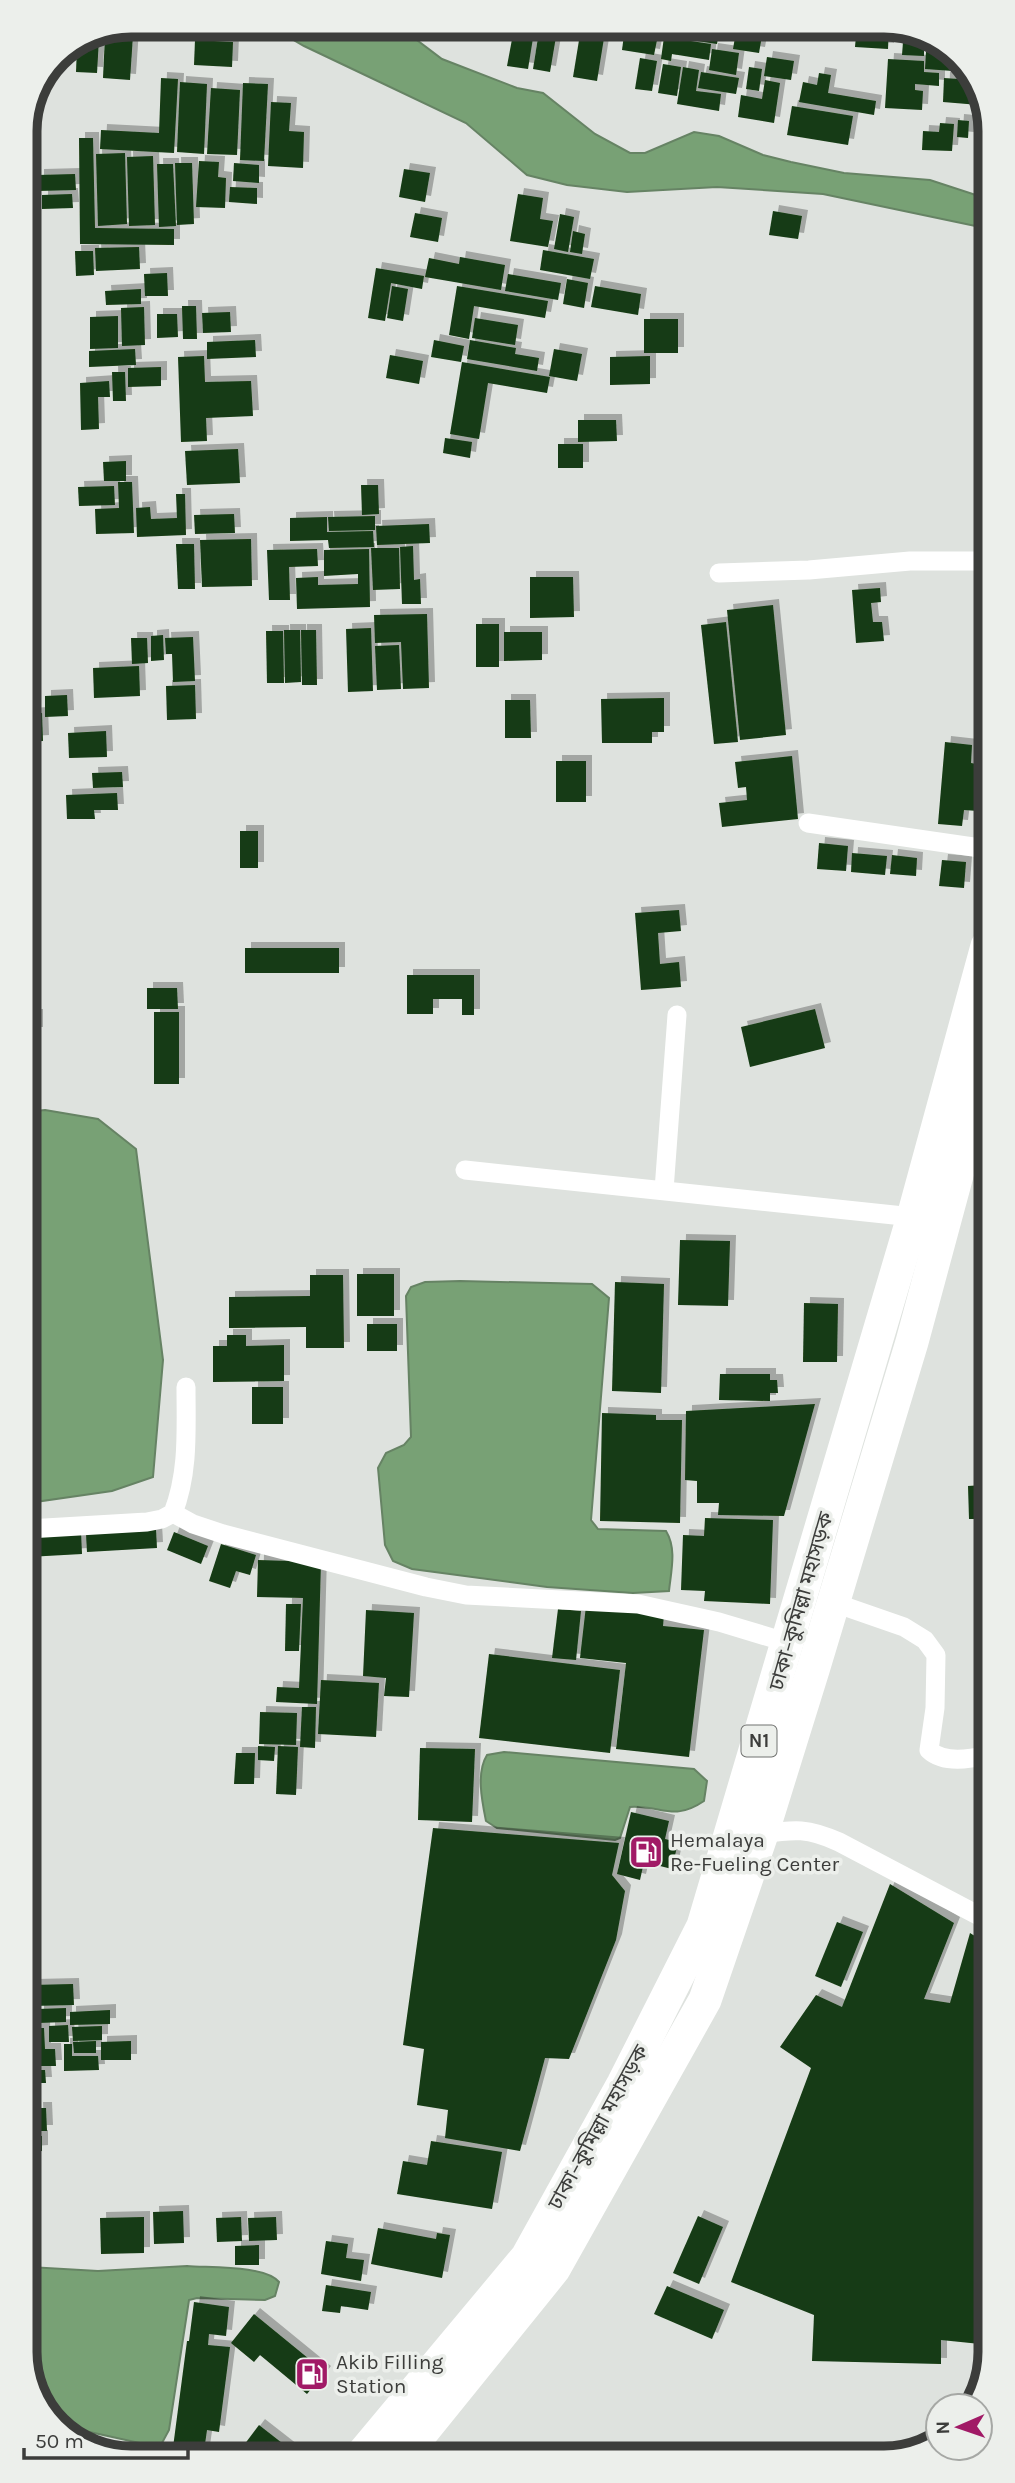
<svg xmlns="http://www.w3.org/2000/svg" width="1015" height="2483" font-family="Karla,'Noto Sans Bengali',sans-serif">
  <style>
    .water { fill: #78a175; stroke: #668364; stroke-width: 2 }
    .building { fill: #153b13; filter: url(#shadow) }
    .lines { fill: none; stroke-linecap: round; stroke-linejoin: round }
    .service { stroke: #fff; stroke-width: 10 }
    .minor { stroke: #fff; stroke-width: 19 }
    .trunk { stroke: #fff; stroke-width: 33 }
    .labels { text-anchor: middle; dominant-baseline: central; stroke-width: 7; stroke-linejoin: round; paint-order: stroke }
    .shield { fill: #ecefeb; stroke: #717270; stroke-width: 2 }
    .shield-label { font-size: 19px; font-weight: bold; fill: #3c3d3b }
    .street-label { font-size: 21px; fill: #3c3d3b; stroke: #ecefeb }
    .poi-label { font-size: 21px; fill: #3c3d3b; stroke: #ecefeb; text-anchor: start }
    .rim { fill: none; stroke: #3c3d3b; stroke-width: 9 }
  </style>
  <defs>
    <filter id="shadow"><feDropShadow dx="6" dy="-6" stdDeviation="0" flood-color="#0004"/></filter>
  </defs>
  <rect width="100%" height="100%" fill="#dee2de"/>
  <!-- water -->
  <g class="water">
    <polygon points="268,25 397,25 442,59 517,88 543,93 595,134 630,153 645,153 694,132 719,136 763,155 791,162 844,173 930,180 985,198 985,228 823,194 717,187 627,192 567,185 527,175 466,123 304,46"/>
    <polygon points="45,1110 98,1119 136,1149 163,1360 153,1477 112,1491 28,1503 27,1112"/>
    <path d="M460,1281l132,3 17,14 -18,222 7,9 68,2c11,18 5,40 3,60l-36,2 -86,-6 -135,-18 -19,-8 -8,-16 -7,-77 8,-15 18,-8 7,-8 -5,-141 5,-9 14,-5z"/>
    <path d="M504,1752l190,17 13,12 -3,20c-31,21 -42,4 -74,6l-10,31 -5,2 -118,-12 -11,-7c-4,-20 -10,-48 1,-66z"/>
    <path d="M187,2266c22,2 78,-1 92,16l-4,14 -10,4 -68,-2 -8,2 -20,130 -7,13 -9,3 -95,-21 -28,-39v-119l68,4z"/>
  </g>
  <!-- building -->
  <g class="building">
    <polygon points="501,25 538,25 536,33 501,28"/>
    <polygon points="540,25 558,25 550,72 533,69"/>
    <polygon points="608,25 660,25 658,37 608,29"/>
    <polygon points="759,25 803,25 801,34"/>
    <polygon points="857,25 889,25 888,49 855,47"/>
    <polygon points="686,26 719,32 717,44 684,39"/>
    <polygon points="737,26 763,30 759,53 733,49"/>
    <polygon points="581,28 605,32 597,81 573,77"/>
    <polygon points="904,29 944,45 943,50 924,49 924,56 902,55"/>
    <polygon points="108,34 133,35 130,80 103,78 105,35"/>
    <polygon points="513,34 533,38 528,69 507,66"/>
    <polygon points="624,35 657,40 654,55 622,50"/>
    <polygon points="664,37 711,44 709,60 672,54 671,61 661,59"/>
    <polygon points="99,38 97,73 76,72 77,47"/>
    <polygon points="195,40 233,42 232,67 194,65"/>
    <polygon points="712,49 739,53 736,75 709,70"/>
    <polygon points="926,52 954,53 953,71 925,69"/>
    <polygon points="767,57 794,61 791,80 764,76"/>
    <polygon points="640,58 657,61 652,91 635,89"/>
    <polygon points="888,59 924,61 924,72 939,73 939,86 915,84 915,90 923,91 922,110 885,108"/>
    <polygon points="663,64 681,67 677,96 658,93"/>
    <polygon points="683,67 699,70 696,91 721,94 719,111 677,104"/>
    <polygon points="749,67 762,69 759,91 746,89"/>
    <polygon points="701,72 739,78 736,94 698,88"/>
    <polygon points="819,73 831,75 828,93 876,101 874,115 799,102 803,82 817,85"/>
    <polygon points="161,78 178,79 174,153 100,149 101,130 159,133"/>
    <polygon points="944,78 973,80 979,89 979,105 943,102"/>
    <polygon points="765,80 780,83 774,123 738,117 741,95 762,99"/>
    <polygon points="180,82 207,84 204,154 177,152"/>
    <polygon points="243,83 268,84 264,161 240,160"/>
    <polygon points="211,88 240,90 237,155 207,154"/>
    <polygon points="271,102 291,103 289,131 304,132 303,168 268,166"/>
    <polygon points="792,106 853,116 848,145 787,135"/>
    <polygon points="958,120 969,121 968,138 957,137"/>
    <polygon points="940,123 954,124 952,151 922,150 923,131 939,132"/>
    <polygon points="79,138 93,138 95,228 174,229 174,245 80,244"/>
    <polygon points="125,153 127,224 98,226 96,154"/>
    <polygon points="153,156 155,225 129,226 127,157"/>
    <polygon points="199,161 219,162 218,177 226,178 225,208 196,207"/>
    <polygon points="175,163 192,163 194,224 177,225"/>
    <polygon points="234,163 259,165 259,183 233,181"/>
    <polygon points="157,164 173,164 176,226 159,227"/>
    <polygon points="404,169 430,173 425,202 399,197"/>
    <polygon points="75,174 76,190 38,191 38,175"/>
    <polygon points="230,187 257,188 257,204 229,202"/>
    <polygon points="72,194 73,208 42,209 42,195"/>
    <polygon points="518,194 543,198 540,219 553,221 548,247 510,241"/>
    <polygon points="773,211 802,216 798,239 769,235"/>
    <polygon points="415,213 442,218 438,242 410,237"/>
    <polygon points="560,214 574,217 568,252 554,249"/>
    <polygon points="573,231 585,234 582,254 570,252"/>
    <polygon points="139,247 140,269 96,271 95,248"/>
    <polygon points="543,250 594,259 590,279 540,270"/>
    <polygon points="75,251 93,251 94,275 76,276"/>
    <polygon points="460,257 505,265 501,290 425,277 429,258 459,264"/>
    <polygon points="376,268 424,276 422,289 391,283 385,321 368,318"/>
    <polygon points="167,273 168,296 145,296 144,274"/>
    <polygon points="508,274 561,283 558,300 505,291"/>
    <polygon points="567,279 588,283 584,308 563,304"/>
    <polygon points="392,286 408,289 403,321 387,318"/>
    <polygon points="457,286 548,301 545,318 474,306 469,339 449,335"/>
    <polygon points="595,286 641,294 638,315 591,307"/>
    <polygon points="141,289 141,304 106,305 105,291"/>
    <polygon points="182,306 196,306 197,339 183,339"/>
    <polygon points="144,307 145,345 122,346 121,308"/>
    <polygon points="230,312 231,332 203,333 202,313"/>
    <polygon points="157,314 177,314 178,337 157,338"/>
    <polygon points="118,316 118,348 90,349 90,317"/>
    <polygon points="475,318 518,325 515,345 472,338"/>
    <rect x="644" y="319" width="34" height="34"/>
    <polygon points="255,340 256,357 207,359 207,342"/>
    <polygon points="434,340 464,346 461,362 431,357"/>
    <polygon points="470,340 516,348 515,354 539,358 537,371 467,359"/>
    <polygon points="135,349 136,365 89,367 89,351"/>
    <polygon points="554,349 582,354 577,381 549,376"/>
    <polygon points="390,355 423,361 419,384 386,378"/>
    <polygon points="204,356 205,382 251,381 253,416 206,418 207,441 181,442 178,357"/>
    <polygon points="650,356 650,384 610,385 610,357"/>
    <polygon points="462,362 550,377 547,393 488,383 479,439 450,434"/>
    <polygon points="161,367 161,386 128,387 128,368"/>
    <polygon points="112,372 125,372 126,401 113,401"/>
    <polygon points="109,381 110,397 98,397 99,429 81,430 80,383"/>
    <polygon points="578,420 616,420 617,441 578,442"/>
    <polygon points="445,438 472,442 470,458 443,453"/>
    <rect x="558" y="444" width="25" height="24"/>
    <polygon points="238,449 240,483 187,485 185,451"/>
    <polygon points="126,461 126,481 104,481 103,462"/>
    <polygon points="118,482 132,482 134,533 96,534 95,509 119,508"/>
    <polygon points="361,485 378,485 379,514 362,515"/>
    <polygon points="114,486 115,505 79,506 78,487"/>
    <polygon points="176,494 185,494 186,535 137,537 136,508 150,507 151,519 177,518"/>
    <polygon points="234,514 235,533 195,534 194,515"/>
    <polygon points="375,516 375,530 329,531 328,517"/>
    <polygon points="327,517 327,532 373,531 374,547 329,548 328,540 290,541 290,518"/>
    <polygon points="429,524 430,543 377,545 376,526"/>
    <polygon points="251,539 252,586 202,587 200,540"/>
    <polygon points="176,544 194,544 195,589 178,589"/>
    <polygon points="413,546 414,580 420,579 421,604 402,604 400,547"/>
    <polygon points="371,548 399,548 400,589 373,590"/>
    <polygon points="317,549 318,566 289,567 290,600 269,600 267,550"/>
    <polygon points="369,549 370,607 297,609 296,578 318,577 318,585 358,584 358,574 324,576 324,550"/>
    <polygon points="530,577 573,577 574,617 530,618"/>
    <polygon points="880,588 881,602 871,603 873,622 882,622 884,641 856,643 852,590"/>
    <polygon points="773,605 786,735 740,740 727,610"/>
    <polygon points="427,614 429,688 403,689 401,642 375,643 374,615"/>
    <polygon points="726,622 738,742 714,744 701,625"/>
    <rect x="476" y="624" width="23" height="43"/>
    <polygon points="371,628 373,691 348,692 346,629"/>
    <polygon points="284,630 300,630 301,682 285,683"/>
    <polygon points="301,630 316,630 317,685 302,685"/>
    <polygon points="266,631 283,631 284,683 267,683"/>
    <polygon points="504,632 542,632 542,660 504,661"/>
    <polygon points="163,635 164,660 151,661 151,636"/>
    <polygon points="193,637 195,681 173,682 172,654 166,654 165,638"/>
    <polygon points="131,638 147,638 148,663 132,664"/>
    <polygon points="399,645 401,689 377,690 375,646"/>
    <polygon points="139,666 140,696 94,698 93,668"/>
    <polygon points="195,685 196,719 167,720 166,686"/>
    <polygon points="67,695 68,716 45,717 45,696"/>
    <polygon points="664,698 664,732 652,732 652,743 602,743 601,699"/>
    <polygon points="505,700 530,700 531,738 505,738"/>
    <polygon points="42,713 43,741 26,742 26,714"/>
    <polygon points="106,731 107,757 69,758 68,733"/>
    <polygon points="945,742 972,745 971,763 982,765 978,811 964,810 962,826 938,824"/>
    <polygon points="792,756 798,819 722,827 719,803 747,800 746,787 738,788 735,762"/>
    <rect x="556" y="761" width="30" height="41"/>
    <polygon points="122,772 123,787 93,788 92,773"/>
    <polygon points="117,793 118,810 94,810 95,819 67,819 66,795"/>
    <rect x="240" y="831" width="18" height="37"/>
    <polygon points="819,843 848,846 846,871 817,869"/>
    <polygon points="852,853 887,856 885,875 851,872"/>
    <polygon points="892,855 917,858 916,876 890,874"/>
    <polygon points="942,860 966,862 964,888 939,886"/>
    <polygon points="679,910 681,931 658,933 660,964 679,962 681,987 641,990 635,913"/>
    <rect x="245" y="948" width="94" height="25"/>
    <polygon points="407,975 474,975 474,1015 462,1015 462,999 433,999 433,1014 407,1014"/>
    <polygon points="147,988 177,988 178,1009 147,1009"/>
    <polygon points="815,1009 825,1048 750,1067 741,1027"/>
    <rect x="154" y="1012" width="25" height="72"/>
    <rect x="27" y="1015" width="10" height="18"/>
    <polygon points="985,1157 988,1157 988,1179 984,1179"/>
    <polygon points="680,1240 730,1241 728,1306 678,1305"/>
    <rect x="357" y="1274" width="37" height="42"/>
    <polygon points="310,1275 343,1275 344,1348 306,1348 306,1327 229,1328 229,1297 310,1296"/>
    <polygon points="615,1282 664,1284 661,1393 612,1391"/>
    <polygon points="804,1303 838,1304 837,1362 803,1362"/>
    <rect x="367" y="1324" width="30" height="27"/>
    <polygon points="227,1335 246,1335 246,1346 284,1345 284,1381 213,1382 213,1346 227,1346"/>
    <polygon points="720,1374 770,1374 770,1380 777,1380 778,1393 770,1393 770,1401 719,1400"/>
    <rect x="252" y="1387" width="31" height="37"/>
    <polygon points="980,1396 988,1396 988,1519 969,1519 968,1486 983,1485"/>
    <polygon points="815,1404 784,1516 718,1515 719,1503 697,1503 697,1481 685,1480 686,1411"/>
    <polygon points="602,1413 656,1415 656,1420 682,1420 680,1523 600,1521"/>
    <polygon points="705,1518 773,1520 770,1604 704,1601 705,1591 681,1590 683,1535 704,1536"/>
    <polygon points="156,1530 157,1548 87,1552 86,1534"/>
    <polygon points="81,1532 82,1554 28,1557 28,1534"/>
    <polygon points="174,1532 208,1546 201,1564 167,1550"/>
    <polygon points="221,1544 256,1555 250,1575 236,1571 230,1588 209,1581"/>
    <polygon points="258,1560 321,1562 317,1704 276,1702 277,1687 299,1688 303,1598 257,1597"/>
    <polygon points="286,1604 301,1604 299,1651 285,1651"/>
    <polygon points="586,1606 664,1615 663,1626 704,1630 689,1757 616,1749 626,1663 580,1658"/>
    <polygon points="558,1609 581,1611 576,1660 552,1658"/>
    <polygon points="366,1610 414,1613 409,1697 384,1696 386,1678 363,1676"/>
    <polygon points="489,1654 620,1670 610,1753 479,1738"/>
    <polygon points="321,1680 379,1683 376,1737 318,1734"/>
    <polygon points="302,1707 316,1707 315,1748 300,1747"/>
    <polygon points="260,1712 297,1713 296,1745 259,1744"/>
    <polygon points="258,1746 275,1747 274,1761 258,1760"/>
    <polygon points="278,1746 298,1747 296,1795 276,1794"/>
    <polygon points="420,1748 475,1749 472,1822 418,1820"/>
    <polygon points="236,1753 255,1753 254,1784 234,1784"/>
    <polygon points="631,1812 669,1821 665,1839 678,1842 672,1869 644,1862 640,1880 617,1874"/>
    <polygon points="433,1828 619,1843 612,1875 625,1891 616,1940 569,2059 545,2058 520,2151 445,2138 448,2110 417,2105 424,2049 403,2045"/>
    <polygon points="890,1884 954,1923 924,1999 950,2003 970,1933 989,1945 990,2345 941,2340 941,2364 812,2361 814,2315 731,2282 811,2068 780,2047 816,1995 842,2007"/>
    <polygon points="837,1922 863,1932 841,1987 815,1976"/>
    <polygon points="73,1984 74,2005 31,2006 30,1985"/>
    <polygon points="66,2008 66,2022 38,2023 38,2009"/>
    <polygon points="110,2010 110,2024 70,2025 70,2012"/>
    <polygon points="68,2025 69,2042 49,2042 49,2026"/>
    <polygon points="102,2026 102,2040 73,2041 72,2027"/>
    <polygon points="29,2028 44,2028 45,2049 55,2049 56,2066 39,2066 39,2060 29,2060"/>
    <polygon points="96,2041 96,2053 74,2053 73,2042"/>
    <polygon points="131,2041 131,2060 101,2060 101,2042"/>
    <polygon points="64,2044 72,2044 72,2056 98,2056 99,2070 64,2071"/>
    <polygon points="29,2070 45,2070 46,2083 29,2083"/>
    <polygon points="37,2108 46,2108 47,2131 38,2131"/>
    <polygon points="29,2136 42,2136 42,2151 29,2152"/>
    <polygon points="431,2141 502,2152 492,2209 397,2194 403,2161 427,2165"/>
    <polygon points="183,2211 184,2243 154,2244 153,2212"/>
    <polygon points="698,2216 723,2227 699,2284 673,2273"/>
    <polygon points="144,2217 144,2253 101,2254 100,2218"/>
    <polygon points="241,2217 242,2241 217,2242 216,2218"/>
    <polygon points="276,2217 277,2240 249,2241 248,2218"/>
    <polygon points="378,2228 436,2239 437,2233 450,2235 442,2278 371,2264"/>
    <polygon points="326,2241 348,2244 346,2258 364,2260 361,2281 321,2274"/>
    <polygon points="259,2245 259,2265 235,2265 235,2246"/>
    <polygon points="326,2285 371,2292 368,2310 341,2306 340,2313 322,2311"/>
    <polygon points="667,2286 724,2310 712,2339 654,2314"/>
    <polygon points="194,2302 229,2307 226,2336 209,2334 208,2345 230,2347 219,2432 207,2430 203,2458 172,2455 187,2341 189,2341"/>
    <polygon points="254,2314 325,2372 307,2394 260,2355 254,2362 231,2343"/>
    <polygon points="259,2425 291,2450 285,2457 251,2457 241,2449"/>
  </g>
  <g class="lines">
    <!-- service -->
    <polyline class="service" points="971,1137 988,1145"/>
    <!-- minor -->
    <g class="minor">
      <polyline points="719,573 809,570 910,561 986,561"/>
      <polyline points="808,823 987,849"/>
      <polyline points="465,1170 913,1217"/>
      <polyline points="664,1190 677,1015"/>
      <polyline points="173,1513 193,1524 223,1534 426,1587 466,1595 638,1604 719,1622 789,1643"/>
      <path d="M28,1529l119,-7 15,-3 11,-6c16,-41 13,-83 13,-126"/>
      <path d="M832,1602l72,25 21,13 11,15 -1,53 -6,42c15,14 41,9 60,5"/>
      <path d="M762,1834c33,-5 46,-6 77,8l150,79"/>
    </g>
    <!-- trunk -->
    <g class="trunk">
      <polyline points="403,2456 554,2269 705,2000 762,1834 813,1670 912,1342 987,1064"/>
      <polyline points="360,2457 527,2257 623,2084 703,1926 913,1217 987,946"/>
    </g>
  </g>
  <!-- icons -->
  <defs>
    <g id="fuel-square" transform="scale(1.75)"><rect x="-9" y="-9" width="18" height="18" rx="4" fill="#a11a66" stroke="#ecefeb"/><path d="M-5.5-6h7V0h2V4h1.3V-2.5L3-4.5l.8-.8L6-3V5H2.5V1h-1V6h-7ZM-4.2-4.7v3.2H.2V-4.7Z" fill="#fff"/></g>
  </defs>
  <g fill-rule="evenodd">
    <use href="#fuel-square" x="646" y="1852"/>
    <use href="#fuel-square" x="312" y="2374"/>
  </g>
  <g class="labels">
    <!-- shield labels -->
    <rect class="shield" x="741.5" y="1725.5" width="35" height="31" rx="5"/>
    <g class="shield-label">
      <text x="759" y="1741">N1</text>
    </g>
    <!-- street labels -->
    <g class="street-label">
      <text transform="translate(801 1601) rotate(-74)">ঢাকা–কুমিল্লা মহাসড়ক</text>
      <text transform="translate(598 2127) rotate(-61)">ঢাকা–কুমিল্লা মহাসড়ক</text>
    </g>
    <!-- poi labels -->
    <g class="poi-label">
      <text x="670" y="1840">Hemalaya<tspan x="670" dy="24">Re-Fueling Center</tspan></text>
      <text x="336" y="2362">Akib Filling<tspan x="336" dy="24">Station</tspan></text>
    </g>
  </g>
  <!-- crop -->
  <path d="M0 0H1015V2483H0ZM131 37H884A94 94 0 0 1 978 131V2352A94 94 0 0 1 884 2446H131A94 94 0 0 1 37 2352V131A94 94 0 0 1 131 37Z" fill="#ecefeb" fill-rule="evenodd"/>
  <path class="rim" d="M131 37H884A94 94 0 0 1 978 131V2352A94 94 0 0 1 884 2446H131A94 94 0 0 1 37 2352V131A94 94 0 0 1 131 37Z"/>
  <!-- north arrow -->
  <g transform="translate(959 2427) rotate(268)"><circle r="33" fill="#ecefeb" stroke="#a6a8a5" stroke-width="2"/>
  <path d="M0-5L12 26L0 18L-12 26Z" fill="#a11a66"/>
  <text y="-10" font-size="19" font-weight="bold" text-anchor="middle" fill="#3c3d3b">N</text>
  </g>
  <!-- scale -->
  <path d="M24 2448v10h164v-10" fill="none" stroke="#3c3d3b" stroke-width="3.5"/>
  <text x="35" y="2448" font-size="21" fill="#3c3d3b" stroke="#ecefeb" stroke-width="5" paint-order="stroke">50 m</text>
</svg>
